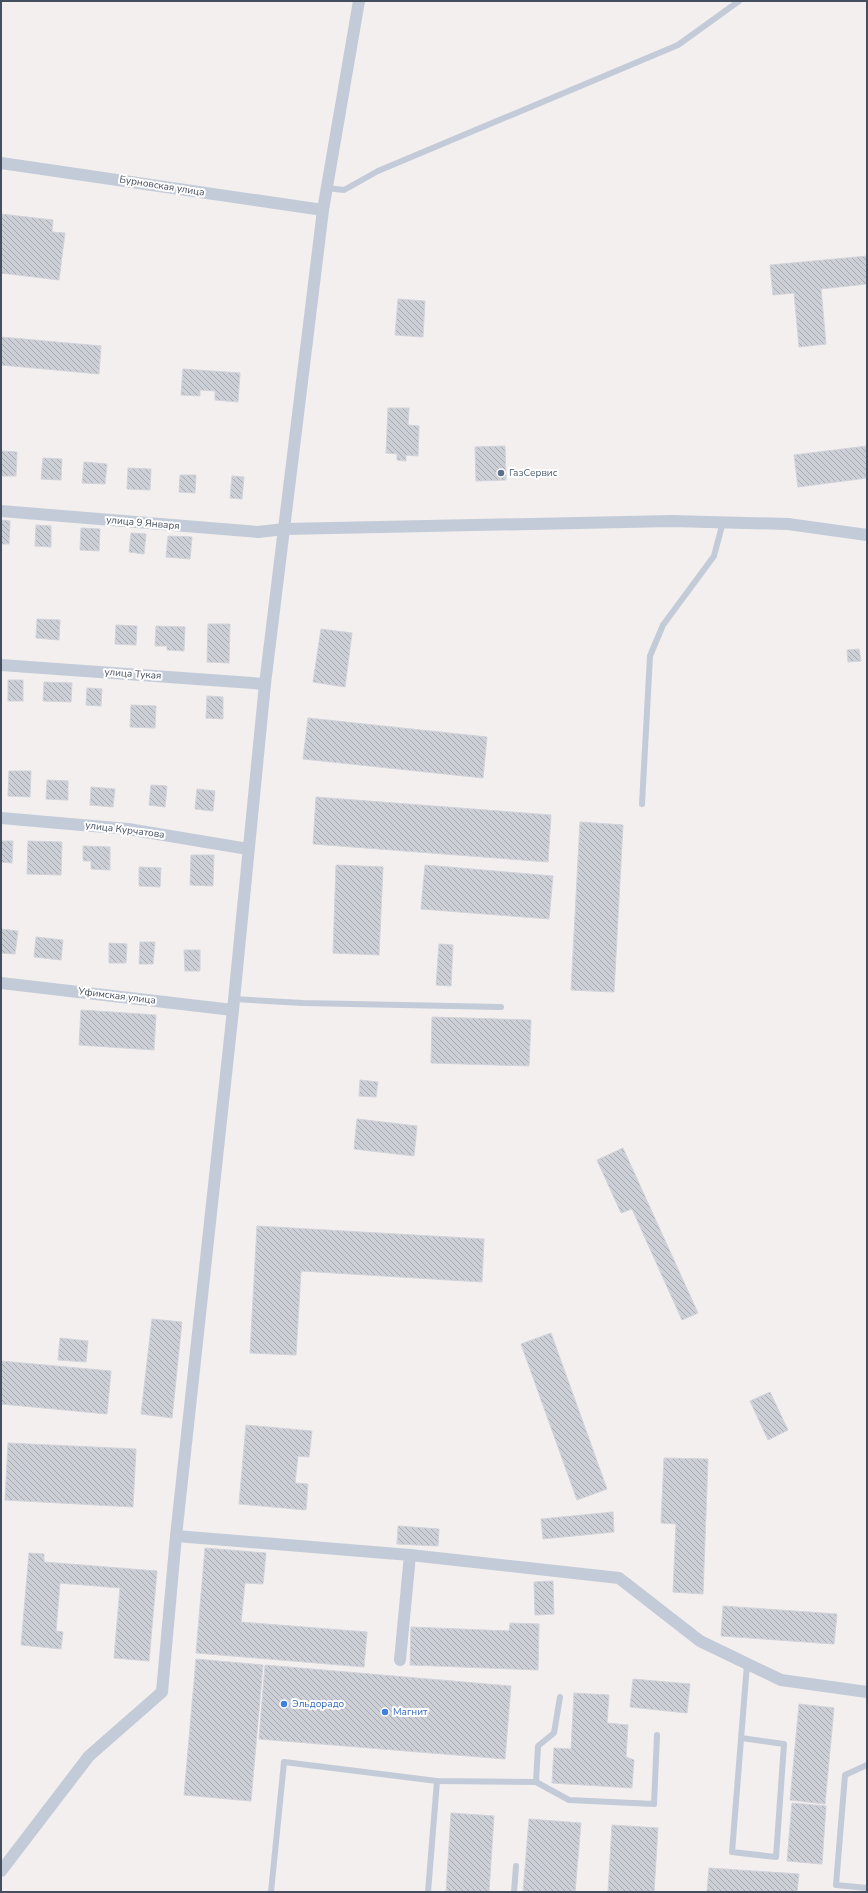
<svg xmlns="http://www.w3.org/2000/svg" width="868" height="1893" font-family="'Nunito Sans',sans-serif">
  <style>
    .building { fill: url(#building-back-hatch); stroke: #d2d3db }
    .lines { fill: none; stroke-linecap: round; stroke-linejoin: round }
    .lane { stroke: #c3cbd8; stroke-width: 6 }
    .street { stroke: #c3cbd8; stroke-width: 12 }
    .service-dot { fill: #5c6f8a; stroke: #fff; stroke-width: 1.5 }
    .shop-dot { fill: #3f7fe0; stroke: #fff; stroke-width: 1.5 }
    .labels { text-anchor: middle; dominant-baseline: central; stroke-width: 4; stroke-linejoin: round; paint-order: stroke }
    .street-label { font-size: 10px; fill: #444e5f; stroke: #fff }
    .service-label { font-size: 10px; fill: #4e5e75; stroke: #fff; text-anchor: start }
    .shop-label { font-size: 10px; fill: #366cbe; stroke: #fff; text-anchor: start }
  </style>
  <defs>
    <pattern id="building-back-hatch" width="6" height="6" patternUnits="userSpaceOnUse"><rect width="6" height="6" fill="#cdcfd7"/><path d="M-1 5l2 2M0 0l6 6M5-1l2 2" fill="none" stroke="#a8aab2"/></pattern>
  </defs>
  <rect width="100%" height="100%" fill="#f2efee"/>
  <!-- building -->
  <g class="building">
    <polygon points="1,214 53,220 52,232 65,233 59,280 1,273"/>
    <polygon points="867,256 867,284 821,289 826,344 799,347 794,293 773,295 770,265"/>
    <polygon points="398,299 425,301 423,337 395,335"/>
    <polygon points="1,337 101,346 99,374 1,365"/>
    <polygon points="183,369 240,373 238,402 215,400 215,391 200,390 200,396 181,395"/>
    <polygon points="388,408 409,408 408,425 419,426 418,456 406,455 406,461 397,460 397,454 386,453"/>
    <polygon points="505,446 506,480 476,481 475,447"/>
    <polygon points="867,446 867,478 798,487 794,455"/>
    <polygon points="1,451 17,452 16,476 1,476"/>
    <polygon points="43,458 62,459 61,480 41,479"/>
    <polygon points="84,462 107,464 105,484 82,483"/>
    <polygon points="128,468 151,469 150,490 127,489"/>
    <polygon points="180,475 196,475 195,493 179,492"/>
    <polygon points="232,476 244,477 242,499 230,498"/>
    <polygon points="1,520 10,521 9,544 1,544"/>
    <polygon points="36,525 51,526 51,547 35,546"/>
    <polygon points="81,528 100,529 99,551 80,550"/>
    <polygon points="131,533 146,534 144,554 129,552"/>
    <polygon points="168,536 192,537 190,559 166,557"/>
    <polygon points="37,619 60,620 59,640 36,638"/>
    <polygon points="208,624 230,624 229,663 207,662"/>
    <polygon points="116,625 137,626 136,645 115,644"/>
    <polygon points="156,626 185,627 184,651 167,650 167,646 155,646"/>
    <polygon points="321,629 352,633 345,687 313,682"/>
    <polygon points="859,649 861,661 848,662 847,650"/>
    <rect x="8" y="680" width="15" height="21"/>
    <polygon points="44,682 72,683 71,702 43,701"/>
    <polygon points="87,688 102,689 101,706 86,705"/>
    <polygon points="207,696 223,697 223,719 206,718"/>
    <polygon points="131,705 156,706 155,728 130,727"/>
    <polygon points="308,718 487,737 483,778 303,759"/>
    <polygon points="9,771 31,771 30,797 8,796"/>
    <polygon points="47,780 68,781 68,800 46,799"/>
    <polygon points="151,785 167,786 165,807 149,805"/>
    <polygon points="91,787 115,789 113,807 90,805"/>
    <polygon points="197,789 215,791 213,811 195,809"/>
    <polygon points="316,797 551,815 548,862 313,844"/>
    <polygon points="580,822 623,825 614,992 571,990"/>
    <polygon points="1,841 13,841 12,863 1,862"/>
    <polygon points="28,841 62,842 61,875 27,874"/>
    <polygon points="83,846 110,847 110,870 91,869 91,861 83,861"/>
    <polygon points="191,855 214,855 213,886 190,885"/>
    <polygon points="336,865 383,867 379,955 333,953"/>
    <polygon points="425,865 553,876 549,919 421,909"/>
    <polygon points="139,867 161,868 160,887 139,886"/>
    <polygon points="1,929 18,931 15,954 1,953"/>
    <polygon points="36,937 63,940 61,960 34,957"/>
    <polygon points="140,942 155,942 153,964 139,964"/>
    <polygon points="109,943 127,944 126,963 109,963"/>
    <polygon points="439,944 453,945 451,986 436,985"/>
    <polygon points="184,950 200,950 200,971 185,971"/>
    <polygon points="81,1010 156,1015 154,1050 79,1045"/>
    <polygon points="432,1017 531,1020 529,1066 431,1063"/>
    <polygon points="360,1080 378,1082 376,1097 359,1096"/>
    <polygon points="357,1119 417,1126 414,1156 354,1149"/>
    <polygon points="623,1148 698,1313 682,1320 632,1209 621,1213 597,1160"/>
    <polygon points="257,1226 484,1239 482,1282 301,1271 296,1355 250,1353"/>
    <polygon points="152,1319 182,1322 172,1418 141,1414"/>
    <polygon points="551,1333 607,1489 577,1500 521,1344"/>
    <polygon points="60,1338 88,1341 86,1362 58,1360"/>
    <polygon points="1,1361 111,1371 107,1414 1,1404"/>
    <polygon points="770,1392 788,1430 768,1440 750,1401"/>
    <polygon points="246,1425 312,1431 309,1457 298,1456 295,1483 308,1484 306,1510 239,1504"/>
    <polygon points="8,1443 136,1449 133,1507 5,1500"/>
    <polygon points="664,1458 708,1459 703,1594 673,1592 676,1524 661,1523"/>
    <polygon points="613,1512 614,1532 543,1539 541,1519"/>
    <polygon points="398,1526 439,1529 438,1546 397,1544"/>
    <polygon points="205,1548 266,1553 263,1584 245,1583 241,1622 367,1632 364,1667 196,1653"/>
    <polygon points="29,1553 44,1554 44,1562 157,1571 149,1661 114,1658 120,1588 60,1583 56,1631 63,1632 61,1649 21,1645"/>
    <polygon points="553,1581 554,1614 535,1615 534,1582"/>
    <polygon points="723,1606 837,1614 834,1644 721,1636"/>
    <polygon points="510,1623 539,1624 538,1670 410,1665 411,1627 509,1631"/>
    <polygon points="196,1659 263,1665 251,1801 184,1795"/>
    <polygon points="265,1665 511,1686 505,1759 259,1739"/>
    <polygon points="633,1679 690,1684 687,1713 630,1707"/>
    <polygon points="574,1693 609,1695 607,1723 628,1725 626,1757 634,1760 632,1788 552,1783 554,1748 571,1749"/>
    <polygon points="799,1704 834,1708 825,1804 790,1800"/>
    <polygon points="792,1803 826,1806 822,1864 787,1861"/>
    <polygon points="451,1813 494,1816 489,1892 446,1892"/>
    <polygon points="529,1819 581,1823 575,1892 523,1892"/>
    <polygon points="612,1825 658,1828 654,1892 608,1892"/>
    <polygon points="709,1868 799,1874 797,1892 707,1892"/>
  </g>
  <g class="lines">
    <!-- lane -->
    <g class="lane">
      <polyline points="327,188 344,190 378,171 678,45 739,1"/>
      <polyline points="642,804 650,656 663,625 714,556 723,522"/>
      <polyline points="234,999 303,1003 501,1007"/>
      <polyline points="741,1738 784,1744 776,1857 732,1852 747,1664"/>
      <polyline points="867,1765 845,1775 836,1885 867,1888"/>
      <polyline points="536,1782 569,1800 654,1804 657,1735"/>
      <polyline points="271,1892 284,1762 437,1781 536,1782 538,1746 554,1733 560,1697"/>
      <polyline points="428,1892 437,1781"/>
      <polyline points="514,1892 516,1866"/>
    </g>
    <!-- street -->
    <g class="street">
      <polyline points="1,163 323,210"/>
      <polyline points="1,511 258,532 285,529 672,521 788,524 867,535"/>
      <polyline points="1,665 265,684"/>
      <polyline points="1,818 128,829 248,849"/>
      <polyline points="1,983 233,1010"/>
      <polyline points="176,1536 410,1555 400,1660"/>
      <polyline points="410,1555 619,1578 700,1641 781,1680 867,1692"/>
      <polyline points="1,1871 89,1756 162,1692 176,1536 233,1010 265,684 323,210 359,1"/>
    </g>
  </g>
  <!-- markers -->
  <circle class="service-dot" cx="501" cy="473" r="4"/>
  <g class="shop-dot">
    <circle cx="284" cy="1704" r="4"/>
    <circle cx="385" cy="1712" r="4"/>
  </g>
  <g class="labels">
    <!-- street labels -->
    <g class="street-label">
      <text transform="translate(162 186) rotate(9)">Бурновская улица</text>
      <text transform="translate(143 523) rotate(5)">улица 9 Января</text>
      <text transform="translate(133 674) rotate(4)">улица Тукая</text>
      <text transform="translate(125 830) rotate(7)">улица Курчатова</text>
      <text transform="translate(117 996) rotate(7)">Уфимская улица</text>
    </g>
    <!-- service labels -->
    <g class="service-label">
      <text x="509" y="473">ГазСервис</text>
    </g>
    <!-- shop labels -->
    <g class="shop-label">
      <text x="292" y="1704">Эльдорадо</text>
      <text x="393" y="1712">Магнит</text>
    </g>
  </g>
  <!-- border -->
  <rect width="868" height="1893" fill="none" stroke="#444e5f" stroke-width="4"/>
</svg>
